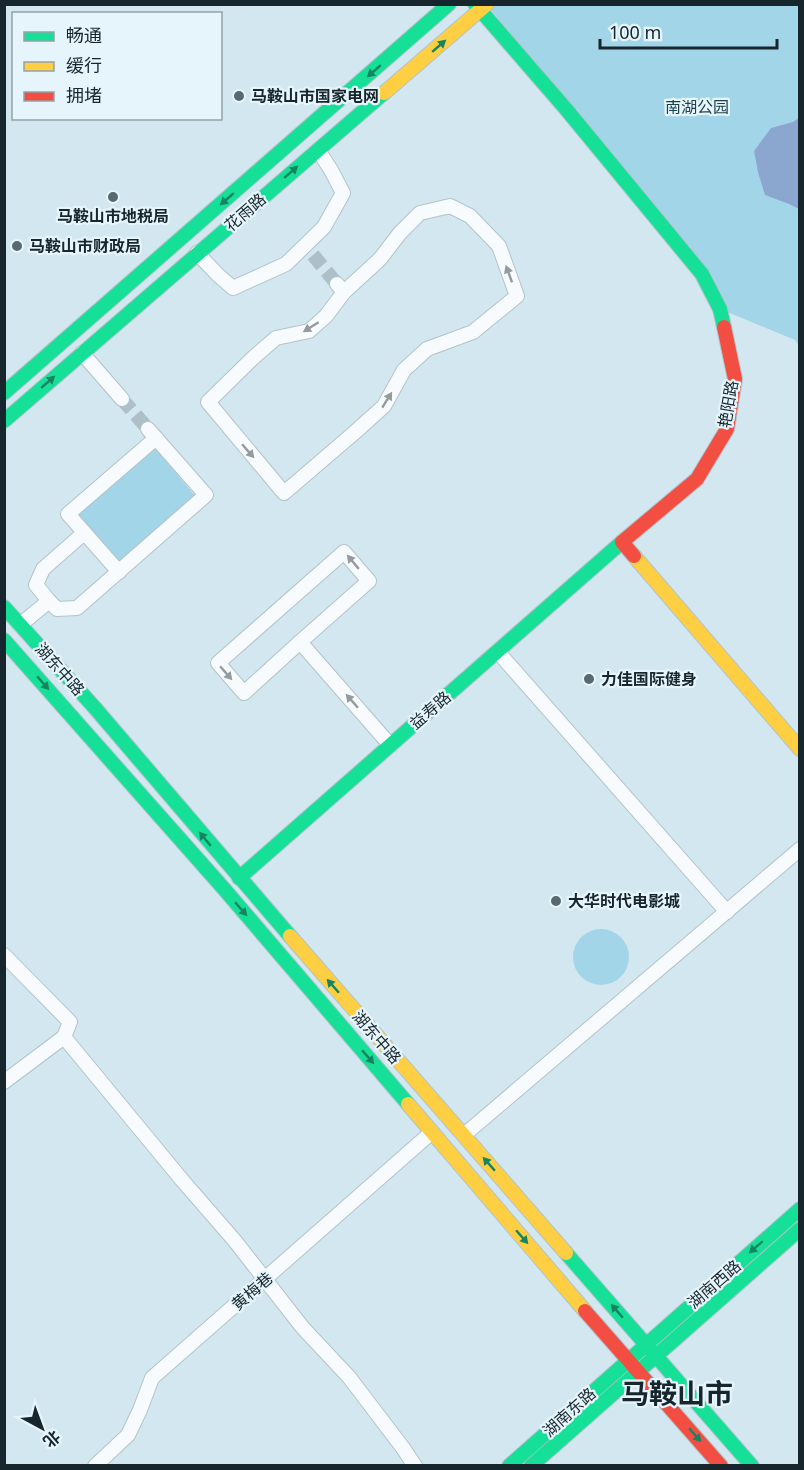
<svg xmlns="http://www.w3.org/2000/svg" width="804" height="1470" font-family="'Noto Sans','Noto Sans SC',sans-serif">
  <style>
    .green { fill: #a3d5e8 }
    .water { fill: #8ba6cf }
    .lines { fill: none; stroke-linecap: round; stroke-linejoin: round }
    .street-tunnel { stroke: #adc0c8; stroke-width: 14; stroke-dasharray: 14 7; stroke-linecap: butt }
    .street-casing { stroke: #b3c3ca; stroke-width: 16 }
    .fast-casing { stroke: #b3c3ca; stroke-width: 16 }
    .slow-casing { stroke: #b3c3ca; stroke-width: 16 }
    .jam-casing { stroke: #b3c3ca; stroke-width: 16 }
    .street { stroke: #f8fbfd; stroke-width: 14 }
    .fast { stroke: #16e098; stroke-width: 14 }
    .slow { stroke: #ffcf43; stroke-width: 14 }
    .jam { stroke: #f24e42; stroke-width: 14 }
    .oneway { fill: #168362 }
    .oneway2 { fill: #939b9f }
    .poi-dot { fill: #586a70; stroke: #e6f5fb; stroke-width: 2 }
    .labels { text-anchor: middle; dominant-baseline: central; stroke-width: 4.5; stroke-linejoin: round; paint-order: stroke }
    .poi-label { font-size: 16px; font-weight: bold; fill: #17262c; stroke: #e6f5fb; text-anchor: start }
    .park-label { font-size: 16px; fill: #1d414f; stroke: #e6f5fb }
    .street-label { font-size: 16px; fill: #17262c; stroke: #e6f5fb }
    .town-label { font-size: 28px; font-weight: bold; fill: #17262c; stroke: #e6f5fb }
  </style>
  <rect width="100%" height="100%" fill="#d2e7ef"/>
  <!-- green -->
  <g class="green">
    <polygon points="487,4 799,5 799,346 795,340 720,309"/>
    <polygon points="154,447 196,497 120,563 76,515"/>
    <circle cx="601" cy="957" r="28"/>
  </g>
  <!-- water -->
  <polygon class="water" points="799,118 799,209 789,204 765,195 758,172 754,151 771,128 793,122"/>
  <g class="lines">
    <!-- street-tunnel -->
    <g class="street-tunnel">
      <polyline points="313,255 337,284"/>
      <polyline points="122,399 148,429"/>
    </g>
    <!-- street casing -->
    <g class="street-casing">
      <g id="street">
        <polyline points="197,253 218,275 233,288 286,264 324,227 343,193 331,170 318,150"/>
        <polyline points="337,284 344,292 326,316 309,331 276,338 254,357 208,402 284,493 354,433 384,406 404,370 427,349 473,332 517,296 499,246 470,216 450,206 420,213 400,233 380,259 344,292"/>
        <polyline points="82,353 122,399"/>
        <polyline points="119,572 68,514 156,438"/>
        <polyline points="49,601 36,585 43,569 84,533"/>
        <polyline points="20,625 49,601 57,609 77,608 206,495 148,429"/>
        <polyline points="300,642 244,693 218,663 344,552 369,581 300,642 390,745"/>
        <polyline points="498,652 727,912"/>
        <polyline points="4,955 70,1022 64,1037"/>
        <polyline points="4,1082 64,1037 182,1180 235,1241 303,1328 349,1377 403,1448 415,1466"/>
        <polyline points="464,1135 800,849"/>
        <polyline points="95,1466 128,1435 140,1410 152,1378 432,1132"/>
      </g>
    </g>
    <!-- fast casing -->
    <g class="fast-casing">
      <g id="fast">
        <polyline points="475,4 566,109 702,274 720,309 724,327"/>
        <polyline points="4,393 449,4"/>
        <polyline points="4,421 384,93"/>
        <polyline points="4,607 95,708 290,936"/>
        <polyline points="4,640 225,890 408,1104"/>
        <polyline points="239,878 622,542"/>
        <polyline points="566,1253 752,1466"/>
        <polyline points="509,1466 800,1209"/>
        <polyline points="531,1466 800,1229"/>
      </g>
    </g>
    <!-- slow casing -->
    <g class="slow-casing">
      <g id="slow">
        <polyline points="384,93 487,4"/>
        <polyline points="634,556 800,749"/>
        <polyline points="290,936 566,1253"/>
        <polyline points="408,1104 585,1311"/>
      </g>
    </g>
    <!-- jam casing -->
    <g class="jam-casing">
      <g id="jam">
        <polyline points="634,556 622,542 697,479 727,429 735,379 724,327"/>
        <polyline points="585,1311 721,1466"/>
      </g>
    </g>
    <!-- street -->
    <use href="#street" class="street"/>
    <!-- fast -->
    <use href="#fast" class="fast"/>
    <!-- slow -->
    <use href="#slow" class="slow"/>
    <!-- jam -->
    <use href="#jam" class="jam"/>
  </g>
  <!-- one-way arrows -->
  <defs><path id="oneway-solid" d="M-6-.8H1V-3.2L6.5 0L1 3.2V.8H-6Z" transform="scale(1.5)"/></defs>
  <g class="oneway">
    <use href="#oneway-solid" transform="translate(439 46) rotate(-41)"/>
    <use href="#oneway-solid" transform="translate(374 71) rotate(139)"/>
    <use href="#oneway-solid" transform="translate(291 172) rotate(-41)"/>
    <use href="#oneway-solid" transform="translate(227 199) rotate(139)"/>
    <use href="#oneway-solid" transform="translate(48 382) rotate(-41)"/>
    <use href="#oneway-solid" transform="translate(43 683) rotate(49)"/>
    <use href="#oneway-solid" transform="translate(205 839) rotate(-130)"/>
    <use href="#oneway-solid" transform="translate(241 909) rotate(49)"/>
    <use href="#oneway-solid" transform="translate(333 986) rotate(-131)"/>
    <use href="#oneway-solid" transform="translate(368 1057) rotate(49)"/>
    <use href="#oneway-solid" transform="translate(489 1164) rotate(-131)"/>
    <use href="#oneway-solid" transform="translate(522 1237) rotate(49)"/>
    <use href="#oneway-solid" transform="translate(756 1247) rotate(139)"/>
    <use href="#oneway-solid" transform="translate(617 1311) rotate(-131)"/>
    <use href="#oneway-solid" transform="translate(695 1435) rotate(49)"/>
  </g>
  <g class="oneway2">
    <use href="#oneway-solid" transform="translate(509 274) rotate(-110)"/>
    <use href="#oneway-solid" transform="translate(311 327) rotate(148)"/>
    <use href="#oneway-solid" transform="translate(387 400) rotate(-58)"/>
    <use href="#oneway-solid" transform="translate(248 451) rotate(49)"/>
    <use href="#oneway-solid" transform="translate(353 562) rotate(-130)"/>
    <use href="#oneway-solid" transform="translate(226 673) rotate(49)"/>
    <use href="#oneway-solid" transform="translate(352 701) rotate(-131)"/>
  </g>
  <!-- markers -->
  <g class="poi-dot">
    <circle cx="239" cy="96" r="6"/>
    <circle cx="113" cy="197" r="6"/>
    <circle cx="17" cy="246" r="6"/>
    <circle cx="589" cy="679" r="6"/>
    <circle cx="556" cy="901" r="6"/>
  </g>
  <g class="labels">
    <!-- poi labels -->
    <g class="poi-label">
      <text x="251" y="96">马鞍山市国家电网</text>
      <text x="113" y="216" text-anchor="middle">马鞍山市地税局</text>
      <text x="29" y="246">马鞍山市财政局</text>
      <text x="601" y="679">力佳国际健身</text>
      <text x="568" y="901">大华时代电影城</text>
    </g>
    <!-- park labels -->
    <g class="park-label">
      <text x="697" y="107">南湖公园</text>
    </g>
    <!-- street labels -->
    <g class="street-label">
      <text transform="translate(245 212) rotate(-41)">花雨路</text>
      <text transform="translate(728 404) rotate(-80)">艳阳路</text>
      <text transform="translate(60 669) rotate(48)">湖东中路</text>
      <text transform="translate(430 710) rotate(-41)">益寿路</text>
      <text transform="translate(377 1037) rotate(49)">湖东中路</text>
      <text transform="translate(714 1284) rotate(-41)">湖南西路</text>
      <text transform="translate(252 1291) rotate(-41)">黄梅巷</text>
      <text transform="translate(569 1412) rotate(-42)">湖南东路</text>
    </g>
    <!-- town labels -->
    <g class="town-label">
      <text x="677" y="1393">马鞍山市</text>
    </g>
  </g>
  <!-- border -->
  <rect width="804" height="1470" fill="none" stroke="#17262c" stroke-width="12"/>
  <!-- legend -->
  <rect x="12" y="12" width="210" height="108" fill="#e6f5fb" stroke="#93a2a8" stroke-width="1.5"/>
  <rect x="24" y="32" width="30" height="9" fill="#16e098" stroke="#93a2a8" stroke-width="1.5"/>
  <text x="66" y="42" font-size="18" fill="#17262c">畅通</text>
  <rect x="24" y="62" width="30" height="9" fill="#ffcf43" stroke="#93a2a8" stroke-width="1.5"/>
  <text x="66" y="72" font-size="18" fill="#17262c">缓行</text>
  <rect x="24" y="92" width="30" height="9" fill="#f24e42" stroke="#93a2a8" stroke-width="1.5"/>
  <text x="66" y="102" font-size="18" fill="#17262c">拥堵</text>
  <!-- north arrow -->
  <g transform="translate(42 1428) rotate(139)" stroke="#e6f5fb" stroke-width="4.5" paint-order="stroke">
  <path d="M0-4.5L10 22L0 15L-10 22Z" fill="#17262c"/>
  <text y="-9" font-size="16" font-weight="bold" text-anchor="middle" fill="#17262c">北</text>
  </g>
  <!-- scale -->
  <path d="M600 39v9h177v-9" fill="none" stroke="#17262c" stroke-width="3"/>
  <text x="609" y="39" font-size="18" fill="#17262c" stroke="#e6f5fb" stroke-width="4.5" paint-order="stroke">100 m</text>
</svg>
